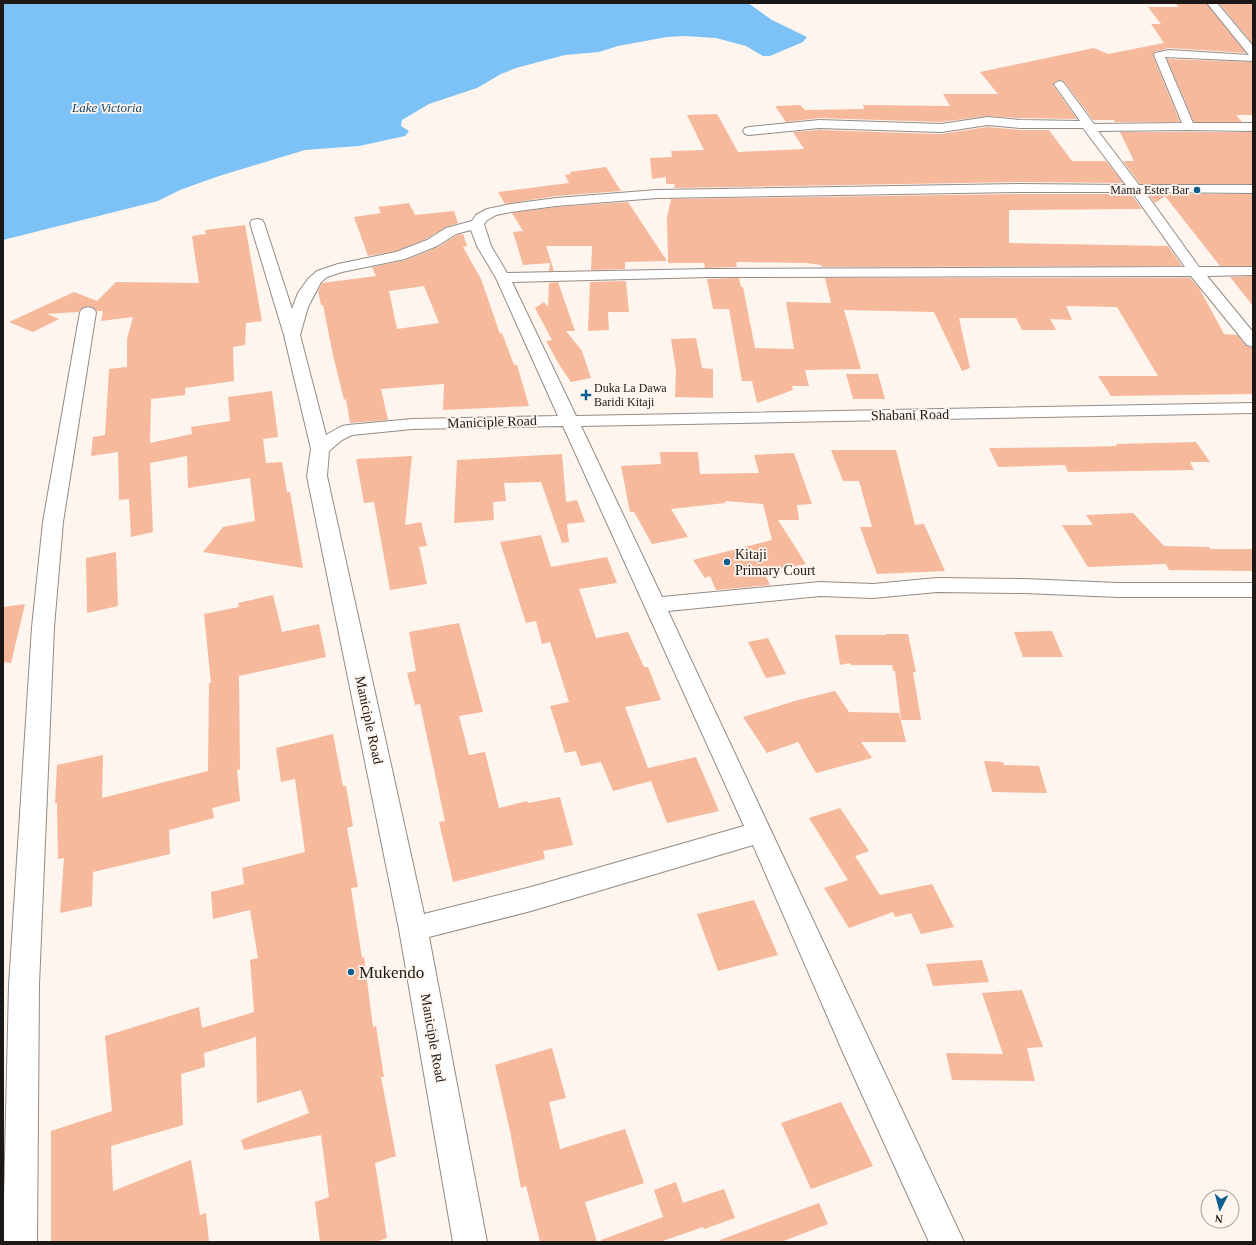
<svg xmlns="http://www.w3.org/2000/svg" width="1256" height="1245" font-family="'Times New Roman',serif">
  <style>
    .water { fill: #7dc2f6 }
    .building { fill: #f6b99c; fill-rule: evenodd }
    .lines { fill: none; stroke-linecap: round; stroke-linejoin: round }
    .minor-casing { stroke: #958b85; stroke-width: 2 }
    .minor { fill: #fff; fill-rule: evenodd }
    .poi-dot { fill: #0b5c8f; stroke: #fef5ef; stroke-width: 1.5 }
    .labels { text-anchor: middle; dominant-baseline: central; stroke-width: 3.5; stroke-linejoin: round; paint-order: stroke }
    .far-poi-label { font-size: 12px; fill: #1b1815; stroke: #fef5ef; text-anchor: end }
    .far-water-label { font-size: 13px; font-style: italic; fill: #124769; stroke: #fef5ef }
    .street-label { font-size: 14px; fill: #1b1815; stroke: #fef5ef }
    .poi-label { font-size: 14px; fill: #1b1815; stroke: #fef5ef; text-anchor: start }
    .near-poi-label { font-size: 17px; fill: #1b1815; stroke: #fef5ef; text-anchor: start }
  </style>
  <rect width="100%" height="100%" fill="#fef5ef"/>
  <!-- water -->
  <polygon class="water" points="3,3 748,3 772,20 807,37 803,42 770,56 763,56 746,46 716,38 684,36 667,37 618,46 599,52 565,55 516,68 501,74 477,88 429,104 402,120 401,126 409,131 405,136 359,146 305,150 219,176 180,190 158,201 3,240"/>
  <!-- building -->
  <g class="building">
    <polygon points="1175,3 1206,3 1246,53 1169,48 1154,52 1153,56 1180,122 1115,122 1114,120 1093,120 1064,81 1059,80 1053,83 1053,85 1077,119 1020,118 988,116 941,122 819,118 786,122 775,106 800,105 805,110 864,109 863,105 950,106 943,94 998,94 980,72 1094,48 1108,54 1164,43 1151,24 1161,24 1148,7 1179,7"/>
    <polygon points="1219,3 1253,3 1253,44"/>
    <polygon points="1167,59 1253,62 1253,115 1236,115 1242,122 1194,122"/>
    <polygon points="717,114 738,152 804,149 793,132 819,130 941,134 988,127 1020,130 1049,130 1072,161 1106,161 1123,183 1019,182 674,188 675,184 666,184 666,177 652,179 650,158 672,157 671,151 704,150 687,115"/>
    <polygon points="1120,132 1253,132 1253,184 1140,184 1123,161 1134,161"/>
    <polygon points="606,167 621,191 556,196 505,204 498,192 569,183 565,175 571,174 570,172"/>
    <polygon points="1019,194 1131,194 1142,209 1009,210 1009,243 1168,246 1182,266 822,267 821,265 807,263 738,262 736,263 737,267 705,268 704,263 668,263 667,217 671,199"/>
    <polygon points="1148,194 1253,194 1253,266 1220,266 1165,196 1155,203"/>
    <polygon points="628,202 667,261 625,262 625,269 591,270 592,246 546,246 554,271 549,271 550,263 523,265 513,232 523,231 512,213 556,207"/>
    <polygon points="409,203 415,215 454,211 458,223 446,227 426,239 396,251 368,256 354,217 381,213 378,207"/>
    <polygon points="245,225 262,321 246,323 245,345 233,347 234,381 185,388 185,395 151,399 150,443 192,434 191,427 230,421 228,397 272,391 278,437 263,439 266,463 282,462 287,492 290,492 303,568 203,552 223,527 255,521 250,478 188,488 187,456 150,463 153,532 131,537 129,499 119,500 118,452 91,456 93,437 105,435 109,369 127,367 127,339 133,317 101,321 103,311 97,311 94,308 88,306 82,308 78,312 47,314 59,319 33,332 9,322 74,292 97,301 116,282 199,283 192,236 206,234 205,230"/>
    <path d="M463,234l4,12 -4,1 18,32 19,55 2,-1 12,32h3l12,41 -86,4 1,-26 -63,5 7,31 -38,3 -4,-24 -2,1 -11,-45 -10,-50h-2l-3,-14 4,-8 54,-7 -4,-9 34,-7 32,-13 19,-12zM424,286l15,37 -42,6 -8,-38z"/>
    <polygon points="1253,276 1253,306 1230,277"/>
    <polygon points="739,278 741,287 743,287 755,348 794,349 786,302 831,303 825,278 1190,278 1199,288 1224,334 1237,335 1246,346 1253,348 1253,394 1111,396 1098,376 1158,376 1117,307 1066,306 1072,320 1050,319 1056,330 1022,330 1016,318 959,318 970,368 962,371 934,312 844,310 861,369 805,370 809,386 792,386 793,390 757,403 752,381 742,381 729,309 713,309 707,279"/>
    <polygon points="626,281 629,312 608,312 609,330 588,331 590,282"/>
    <polygon points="558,282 575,331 566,331 582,351 591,378 571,382 560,366 546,341 552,340 535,308 544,302 548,307 549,283"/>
    <polygon points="696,338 702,368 713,369 713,398 675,397 676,371 671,339"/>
    <polygon points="846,374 878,374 885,399 853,399"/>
    <polygon points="1196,442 1210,462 1190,462 1194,470 1068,472 1065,465 998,467 989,448 1079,447 1117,446 1116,444"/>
    <polygon points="831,450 896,450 915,525 924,524 945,571 877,574 860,527 872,527 859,481 843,481"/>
    <polygon points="660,452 698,452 700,474 759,473 754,455 794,453 812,504 797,505 799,520 778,520 806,564 764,572 770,585 716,590 710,576 705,578 693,560 772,540 763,504 725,501 725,503 671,509 688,537 652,544 634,512 630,512 621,466 661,464"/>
    <polygon points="562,454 566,502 577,500 585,522 567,524 569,542 562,543 541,482 504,483 506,501 493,502 494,520 454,523 457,460"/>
    <polygon points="412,456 405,525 421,522 427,546 419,547 427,584 390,590 374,502 364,503 356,459"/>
    <polygon points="1133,513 1164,546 1209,547 1210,549 1253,549 1253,571 1169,570 1166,564 1088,567 1062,525 1093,525 1086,515"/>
    <polygon points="541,535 551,567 607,557 617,583 579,589 596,638 628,632 644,667 648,667 661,700 625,707 648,768 696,757 719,811 667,823 651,781 613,791 601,762 581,766 576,751 565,753 550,706 569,702 550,642 542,644 536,621 526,623 500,542"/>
    <polygon points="116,552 118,606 87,613 86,558"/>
    <polygon points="273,595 282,632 319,624 326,657 239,676 240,769 237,770 240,801 212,808 214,818 169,830 170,854 93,872 92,906 60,913 64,858 58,859 57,803 55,803 57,765 103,755 102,798 208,771 209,683 211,683 204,614 239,607 238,603"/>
    <polygon points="25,604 11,663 3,662 3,607"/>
    <polygon points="459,623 483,712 459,716 469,755 485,752 499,808 527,801 528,803 560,797 573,845 543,851 545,859 453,882 439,822 445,821 420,704 415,705 407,673 416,671 409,632"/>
    <polygon points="1052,631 1063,657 1023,657 1014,632"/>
    <polygon points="886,634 908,634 916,672 913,672 921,720 901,720 895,671 893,671 892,665 851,665 850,663 840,665 835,635 886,635"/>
    <polygon points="768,638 786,674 766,678 748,642"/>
    <polygon points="835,691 849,712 899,713 906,742 861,742 872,758 816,773 798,742 767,753 743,717 798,700"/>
    <polygon points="333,734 343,786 346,786 353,826 347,828 358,887 351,888 362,958 364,957 373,1027 376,1026 384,1077 381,1077 396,1156 375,1163 387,1238 375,1242 320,1242 315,1202 329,1197 321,1135 244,1150 241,1140 309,1113 301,1090 257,1103 256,1037 204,1053 205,1067 181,1074 183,1125 111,1146 113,1191 191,1160 200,1215 206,1213 209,1242 51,1242 51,1131 112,1111 105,1036 199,1007 202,1028 254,1012 250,960 258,958 250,910 213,919 211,892 244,884 242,868 305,852 295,779 281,782 276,748"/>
    <polygon points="984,761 1003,762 1004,765 1039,766 1047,793 992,792"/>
    <polygon points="840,808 869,851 855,856 880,895 932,884 954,927 921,934 911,913 895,917 893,912 849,928 824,888 848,880 809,818"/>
    <polygon points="754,900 778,955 718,971 697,914"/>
    <polygon points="982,960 989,982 933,986 926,964"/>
    <polygon points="1022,990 1043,1047 1027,1048 1035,1081 952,1080 946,1053 1003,1054 982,993"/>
    <polygon points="552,1048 566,1098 549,1102 560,1149 625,1129 644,1183 585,1202 597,1242 540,1242 526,1186 521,1188 510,1131 495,1065"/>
    <polygon points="841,1102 873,1166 811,1189 781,1123"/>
    <polygon points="676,1182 683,1203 724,1189 735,1218 704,1229 703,1227 660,1242 601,1242 601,1240 663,1217 654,1190"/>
    <polygon points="819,1203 828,1224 781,1242 721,1242 720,1240"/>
  </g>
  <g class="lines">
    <!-- minor casing -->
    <g class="minor-casing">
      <g id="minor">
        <path d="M1207,3h10l36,43v15l-88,-4 28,66h60v8l-64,-1 -91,1 41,54h114v8l-108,-1 54,75h54v8l-46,1 46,56v15l-6,-2 -56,-69 -483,1 -196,5 64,134 677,-13v10l-672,13 81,171 158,-15 53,2 64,-6 87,1 94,4h135v14h-135l-94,-4 -87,-1 -64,6 -53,-2 -152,15 296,631h-35l-84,-185 -92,-212 -222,66 -102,26 58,305h-34l-54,-313 -92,-453 4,-27 -27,-114 -34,-112 2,-3 5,-1 5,1 2,3 28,86 6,-16 10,-14 9,-8 21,-7 58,-12 31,-12 19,-12 26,-7 4,-6 11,-6 24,-5 45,-6 101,-8 362,-6 107,1 -43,-57h-63l-32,-3 -47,7 -122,-4 -70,7 -4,-1 -2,-3 2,-3 4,-1 70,-7 122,4 47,-7 32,3 60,1 -26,-37 5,-3 4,1 31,42 88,-1 -28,-68 1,-2 14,-3 80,5zM1019,192h113l53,75 -477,2 -201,4 -16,-27 -7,-22 2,-3 10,-6 15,-3 45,-6 101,-8zM471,230l6,16 19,32 62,138 -146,3 -64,6 -6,1 -16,9 -26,-100 8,-28 13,-25 6,-5 15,-5 63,-13 32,-13 19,-12zM563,426l181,400 -213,61 -107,27 -97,-438 2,-25 13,-11 10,-5 60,-6z"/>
        <polygon points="88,307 94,309 96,312 63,522 54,627 39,985 37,1242 3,1242 9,985 32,627 43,522 80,312 82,309"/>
      </g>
    </g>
    <!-- minor -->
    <use href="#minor" class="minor"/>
  </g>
  <!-- markers -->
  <g class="poi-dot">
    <circle cx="1197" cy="190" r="4"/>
    <path d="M584 389h4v4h4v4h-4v4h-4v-4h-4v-4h4z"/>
    <circle cx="727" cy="562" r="4"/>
    <circle cx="351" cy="972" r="4"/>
  </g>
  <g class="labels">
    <!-- far-poi labels -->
    <g class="far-poi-label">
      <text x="1189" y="190">Mama Ester Bar</text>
      <text x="594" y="388" text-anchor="start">Duka La Dawa<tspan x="594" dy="14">Baridi Kitaji</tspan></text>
    </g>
    <!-- far-water labels -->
    <g class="far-water-label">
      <text x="107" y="107">Lake Victoria</text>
    </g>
    <!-- street labels -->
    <g class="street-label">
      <text transform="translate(910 415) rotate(-1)">Shabani Road</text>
      <text transform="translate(492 422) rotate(-2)">Maniciple Road</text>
      <text transform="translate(369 720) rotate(78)">Maniciple Road</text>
      <text transform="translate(433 1038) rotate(80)">Maniciple Road</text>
    </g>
    <!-- poi labels -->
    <g class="poi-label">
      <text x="735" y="554">Kitaji<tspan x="735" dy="16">Primary Court</tspan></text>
    </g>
    <!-- near-poi labels -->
    <g class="near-poi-label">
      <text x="359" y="972">Mukendo</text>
    </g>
  </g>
  <!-- border -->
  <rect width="1256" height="1245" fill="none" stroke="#1b1815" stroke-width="8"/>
  <!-- north arrow -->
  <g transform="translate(1220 1209) rotate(186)"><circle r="19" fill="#fef5ef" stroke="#a39d98"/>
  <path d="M0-3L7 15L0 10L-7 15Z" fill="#0b5c8f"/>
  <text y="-6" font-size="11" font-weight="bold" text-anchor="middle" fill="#1b1815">N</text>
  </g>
</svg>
